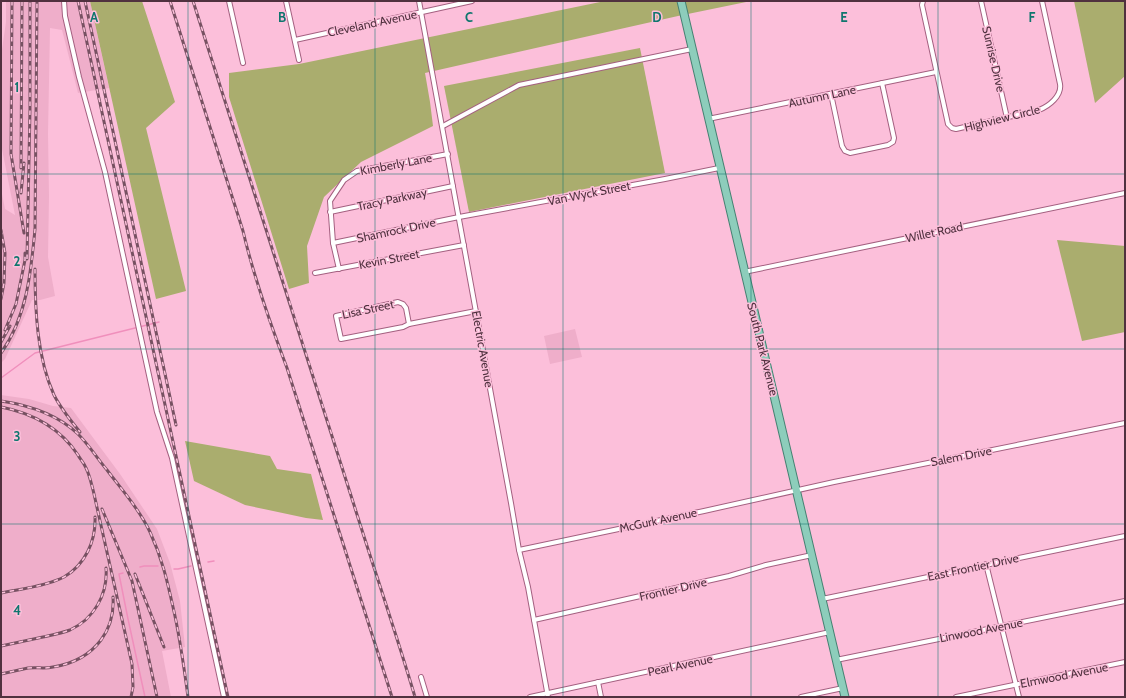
<svg xmlns="http://www.w3.org/2000/svg" width="1126" height="698" font-family="Cabin,sans-serif">
  <style>
    .built { fill: #efaeca }
    .green { fill: #aaad6e }
    .lines { fill: none; stroke-linecap: round; stroke-linejoin: round }
    .stream { stroke: #f08fbc; stroke-width: 1.5 }
    .minor-casing { stroke: #a46080; stroke-width: 6 }
    .primary-casing { stroke: #468172; stroke-width: 9 }
    .minor { stroke: #fff; stroke-width: 4 }
    .primary { stroke: #8dcdbb; stroke-width: 7 }
    .rail-casing { stroke: #775162; stroke-width: 3 }
    .rail { stroke: #fcbfda; stroke-width: 1.5; stroke-dasharray: 4.5; stroke-linecap: butt }
    .grid { fill: none; stroke: #0f766e; stroke-width: 1; stroke-opacity: 0.55 }
    .labels { text-anchor: middle; dominant-baseline: central; stroke-width: 3; stroke-linejoin: round; paint-order: stroke }
    .street-label { font-size: 12px; fill: #50313f; stroke: #fcbfda }
    .grid-label { font-size: 13px; text-anchor: middle; font-weight: bold; fill: #0f766e; stroke: #fcbfda; stroke-width: 3; stroke-linejoin: round; paint-order: stroke }
  </style>
  <rect width="100%" height="100%" fill="#fcbfda"/>
  <!-- built -->
  <g class="built">
    <polygon points="6,1 90,1 109,88 78,93 71,65 62,30 50,28 48,134 49,196 48,257 55,296 40,300 32,300 5,359 1,363 1,189 5,209 15,215 2,149 1,134 1,56 6,22"/>
    <polygon points="575,329 582,357 550,364 544,336"/>
    <polygon points="1,395 29,399 53,406 71,408 120,474 157,529 170,563 180,601 185,647 162,651 171,697 1,697"/>
  </g>
  <!-- green -->
  <g class="green">
    <polygon points="90,1 142,1 175,102 146,128 186,291 156,299"/>
    <polygon points="605,1 751,1 678,16 425,73 430,102 433,126 361,162 324,197 307,246 309,283 289,289 229,97 229,73 299,64"/>
    <polygon points="1074,1 1125,1 1125,76 1095,103"/>
    <polygon points="640,48 665,173 469,212 444,86"/>
    <polygon points="1057,240 1125,246 1125,332 1082,341"/>
    <polygon points="185,441 270,456 277,469 311,474 323,520 306,518 245,505 194,481"/>
  </g>
  <g class="lines">
    <!-- stream -->
    <g class="stream">
      <polyline points="1,378 35,353 159,322"/>
      <polyline points="208,562 214,561"/>
      <polyline points="140,567 144,566 158,566"/>
      <polyline points="174,569 178,569 191,566"/>
      <polyline points="123,573 119,574 128,619 145,697"/>
    </g>
    <!-- minor casing -->
    <g class="minor-casing">
      <g id="minor">
        <polyline points="64,1 65,16 79,77 105,172 157,412 172,458 224,697"/>
        <polyline points="229,1 243,63"/>
        <polyline points="286,1 299,60"/>
        <polyline points="419,1 511,503 519,550 528,587 548,697"/>
        <path d="M923,1l-1,4 26,119 4,4 4,1 83,-19c10,-4 23,-14 21,-26l-18,-83"/>
        <polyline points="981,1 1007,118"/>
        <polyline points="295,40 472,1"/>
        <polyline points="831,94 842,146 845,151 850,153 888,145 893,142 894,138 882,83"/>
        <polyline points="708,119 936,72"/>
        <polyline points="443,126 519,85 692,49"/>
        <polyline points="330,212 453,186"/>
        <polyline points="333,243 459,217 665,179 719,168"/>
        <polyline points="339,269 333,243 330,201 344,180 357,171 448,154"/>
        <polyline points="744,272 1125,193"/>
        <polyline points="315,273 464,245"/>
        <polygon points="398,302 403,304 406,308 409,324 403,327 341,339 336,316"/>
        <polyline points="409,324 476,311"/>
        <polyline points="519,550 704,511 834,482 1125,423"/>
        <polyline points="986,564 1019,697"/>
        <polyline points="822,599 1125,536"/>
        <polyline points="534,620 729,576 766,565 812,555"/>
        <polyline points="836,660 1125,601"/>
        <polyline points="421,677 427,697"/>
        <polyline points="598,682 601,697"/>
        <polyline points="530,697 830,632"/>
        <polyline points="801,697 843,688"/>
        <polyline points="956,697 1125,662"/>
      </g>
    </g>
    <!-- primary casing -->
    <g class="primary-casing">
      <path id="primary" d="M681,1c54,232 109,464 164,696"/>
    </g>
    <!-- minor -->
    <use href="#minor" class="minor"/>
    <!-- primary -->
    <use href="#primary" class="primary"/>
    <!-- rail casing -->
    <g class="rail-casing">
      <g id="rail">
        <polyline points="12,1 11,154 24,233"/>
        <polyline points="78,1 228,697"/>
        <polyline points="85,1 176,425"/>
        <path d="M170,1l73,230c11,47 27,92 44,137l105,329"/>
        <path d="M193,1c54,168 108,336 161,504 20,64 42,128 61,192"/>
        <polyline points="21,168 22,1"/>
        <polyline points="21,193 24,163"/>
        <polyline points="1,230 5,253 4,283 1,299"/>
        <polyline points="27,259 30,109 30,1"/>
        <path d="M35,269c0,41 2,89 19,126 7,14 17,26 26,37"/>
        <polyline points="5,330 16,304 25,260 25,253"/>
        <polyline points="1,342 10,326"/>
        <path d="M1,353c26,-36 30,-81 34,-124l2,-228"/>
        <path d="M1,401c27,4 57,14 77,33 11,11 19,24 29,36 15,20 32,39 43,62 12,26 17,48 23,75 7,30 11,60 15,90"/>
        <path d="M1,407c31,6 59,21 77,48 2,4 6,8 8,13 4,8 6,18 8,26l38,170 1,23 -2,10"/>
        <polyline points="102,509 132,581 157,697"/>
        <polyline points="135,574 164,647"/>
        <path d="M1,593c19,-4 46,-7 63,-16 21,-12 32,-36 31,-60"/>
        <path d="M1,646c14,-3 28,-6 42,-9 9,-2 19,-4 27,-7 24,-11 38,-36 36,-62"/>
        <path d="M1,674c9,-2 18,-4 27,-6 9,-1 17,1 25,-1 19,-3 36,-11 48,-27 9,-12 13,-28 12,-43"/>
      </g>
    </g>
    <!-- rail -->
    <use href="#rail" class="rail"/>
  </g>
  <!-- grid -->
  <path class="grid" d="M188,1v696M375,1v696M563,1v696M751,1v696M938,1v696M1,174h1124M1,349h1124M1,524h1124"/>
  <g class="labels">
    <!-- street labels -->
    <g class="street-label">
      <text transform="translate(372 23) rotate(-12)">Cleveland Avenue</text>
      <text transform="translate(994 59) rotate(77)">Sunrise Drive</text>
      <text transform="translate(822 96) rotate(-12)">Autumn Lane</text>
      <text transform="translate(1002 118) rotate(-14)">Highview Circle</text>
      <text transform="translate(396 164) rotate(-11)">Kimberly Lane</text>
      <text transform="translate(589 193) rotate(-11)">Van Wyck Street</text>
      <text transform="translate(392 199) rotate(-12)">Tracy Parkway</text>
      <text transform="translate(396 230) rotate(-12)">Shamrock Drive</text>
      <text transform="translate(934 232) rotate(-12)">Willet Road</text>
      <text transform="translate(389 259) rotate(-11)">Kevin Street</text>
      <text transform="translate(368 309) rotate(-12)">Lisa Street</text>
      <text transform="translate(483 349) rotate(80)">Electric Avenue</text>
      <text transform="translate(763 349) rotate(76)">South Park Avenue</text>
      <text transform="translate(961 456) rotate(-11)">Salem Drive</text>
      <text transform="translate(658 520) rotate(-12)">McGurk Avenue</text>
      <text transform="translate(973 567) rotate(-12)">East Frontier Drive</text>
      <text transform="translate(673 589) rotate(-13)">Frontier Drive</text>
      <text transform="translate(981 630) rotate(-11)">Linwood Avenue</text>
      <text transform="translate(680 665) rotate(-12)">Pearl Avenue</text>
      <text transform="translate(1064 675) rotate(-11)">Elmwood Avenue</text>
    </g>
  </g>
  <g class="grid-label">
    <text x="94" y="22">A</text>
    <text x="282" y="22">B</text>
    <text x="469" y="22">C</text>
    <text x="657" y="22">D</text>
    <text x="844" y="22">E</text>
    <text x="1032" y="22">F</text>
    <text x="17" y="92">1</text>
    <text x="17" y="266">2</text>
    <text x="17" y="441">3</text>
    <text x="17" y="615">4</text>
  </g>
  <!-- border -->
  <rect width="1126" height="698" fill="none" stroke="#50313f" stroke-width="4"/>
</svg>
